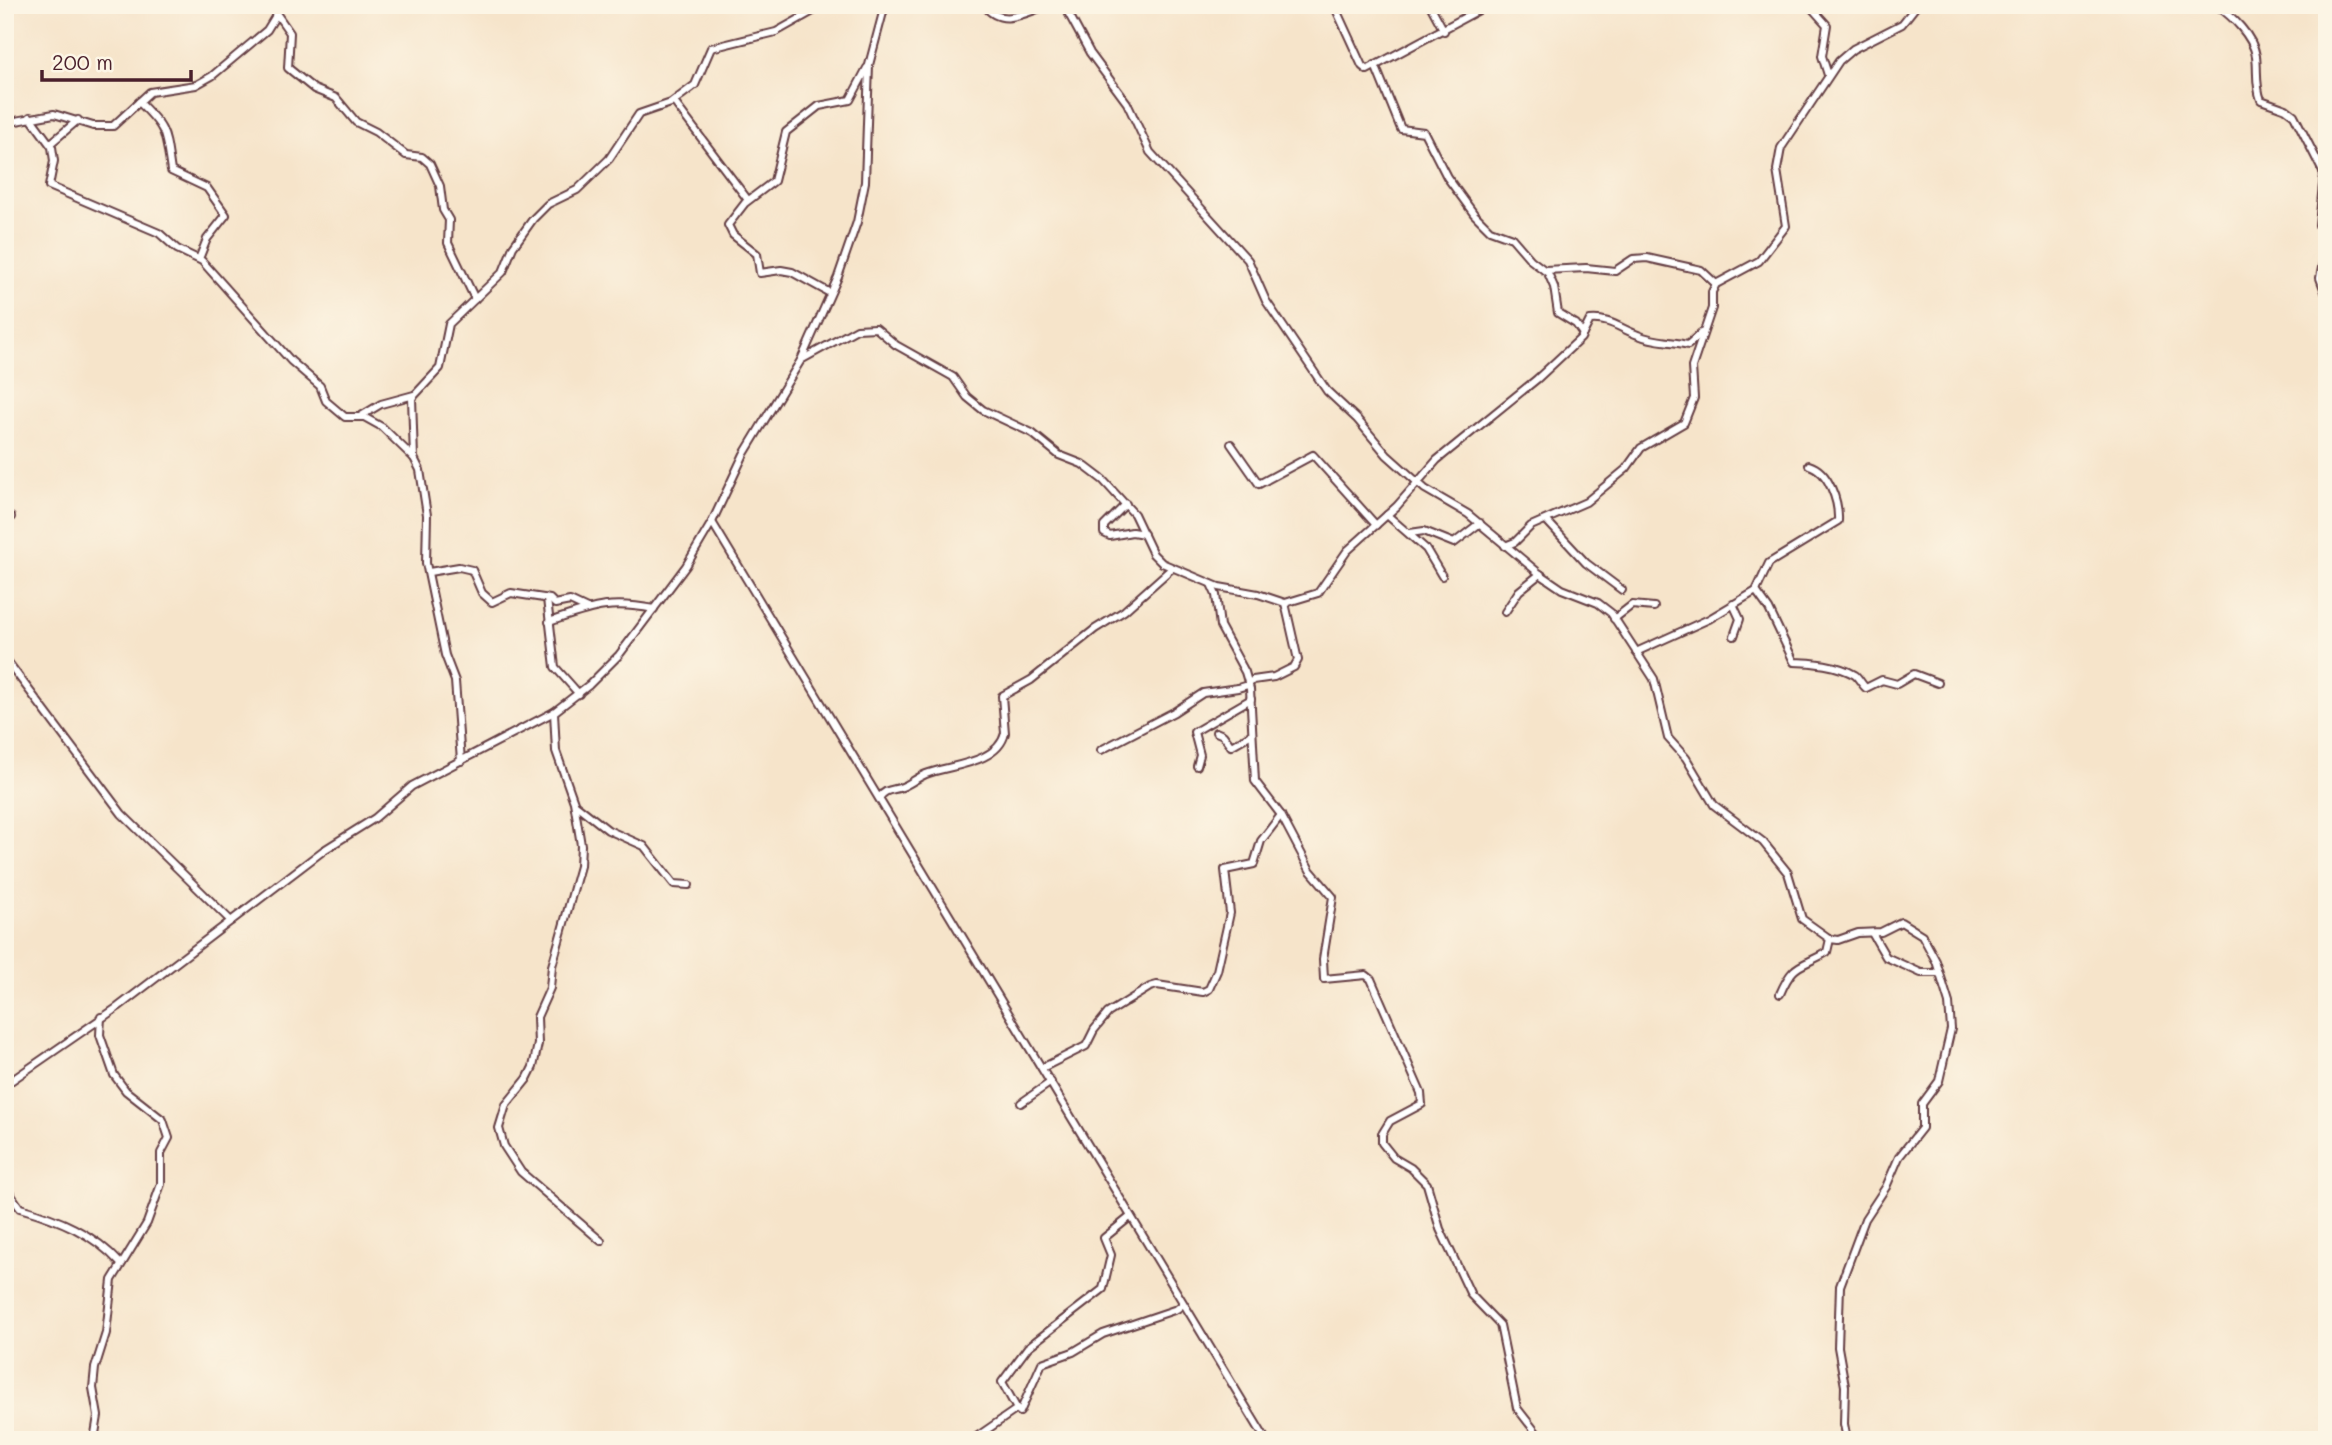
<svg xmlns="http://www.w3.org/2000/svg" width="2332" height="1445" font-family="Mali,sans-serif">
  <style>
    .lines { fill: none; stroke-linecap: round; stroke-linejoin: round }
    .minor-casing { stroke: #643d43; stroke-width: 10 }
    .minor { stroke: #fff; stroke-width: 6 }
  </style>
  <rect width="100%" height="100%" fill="#fcf5e5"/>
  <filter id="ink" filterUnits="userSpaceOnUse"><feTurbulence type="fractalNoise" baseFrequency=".0143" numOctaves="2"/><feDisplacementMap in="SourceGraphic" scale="14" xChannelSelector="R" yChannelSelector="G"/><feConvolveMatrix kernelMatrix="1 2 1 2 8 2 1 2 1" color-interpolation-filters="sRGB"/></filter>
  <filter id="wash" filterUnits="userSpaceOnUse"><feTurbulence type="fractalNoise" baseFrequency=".00686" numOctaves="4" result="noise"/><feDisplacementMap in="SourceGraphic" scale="28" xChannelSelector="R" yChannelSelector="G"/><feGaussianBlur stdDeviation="1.57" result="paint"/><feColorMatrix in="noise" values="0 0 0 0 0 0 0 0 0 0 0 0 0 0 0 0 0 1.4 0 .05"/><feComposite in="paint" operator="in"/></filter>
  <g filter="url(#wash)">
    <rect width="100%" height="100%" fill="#f6e4ca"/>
  </g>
  <g filter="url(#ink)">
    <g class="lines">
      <!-- minor casing -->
      <g class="minor-casing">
        <g id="minor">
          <path d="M984,5c18,24 41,7 65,0"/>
          <polyline points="1064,5 1090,53 1127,103 1150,152 1248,260 1266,301 1327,391 1357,419 1387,455 1425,489 1468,514 1540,574 1562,589 1598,603 1611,613 1654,679 1668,738 1686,758 1714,805 1763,842 1788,873 1802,919 1830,939 1838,940 1858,933 1881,932 1901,922 1922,935 1936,961 1949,1003 1951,1029 1939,1081 1922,1104 1922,1128 1899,1157 1886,1187 1865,1219 1840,1286 1838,1347 1845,1386 1844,1424 1847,1440"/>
          <polyline points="1334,5 1362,66 1367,70 1488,5"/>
          <polyline points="1430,5 1444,31"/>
          <polyline points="1809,5 1827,25 1822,56 1828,75"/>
          <path d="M2216,5c16,11 37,31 40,51 2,16 -1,28 5,44l25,9 8,6 30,59 -5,51 7,22 -6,31 7,19"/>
          <polyline points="276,13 290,33 288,68 314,89 336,98 356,122 376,132 406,155 422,157 430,164 440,186 443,210 449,220 448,243 475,299"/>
          <polyline points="1375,65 1401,129 1424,132 1447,177 1474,214 1490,230 1512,238 1531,260 1548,273 1554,287 1558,313 1576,324 1583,334"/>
          <path d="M139,102c29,28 26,31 32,69l36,17 19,27 -19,24 -8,20"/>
          <polyline points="674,102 748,200"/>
          <polyline points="30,117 52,147 54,161 49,186 159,233 177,249 202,261 291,361 320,386 326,401 345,417 364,417 382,427 414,458 420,470 427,515 426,563 445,655 455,681 461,761"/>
          <polyline points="5,123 54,114 93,126 113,126 150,92 196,85 212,76 267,30 275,17 276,5"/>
          <polyline points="51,143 78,120"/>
          <polyline points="1545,270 1586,268 1615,271 1633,259 1647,258 1701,270 1716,284"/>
          <polyline points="830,293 792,272 781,270 760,273 757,254 733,235 728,225 745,203 774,181 786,132 819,106 850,100 867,68"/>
          <path d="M801,360l56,-31 19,-1 20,17 57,32 14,20 16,13 49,23 27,22 23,9 21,16 31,34 19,40 9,9 57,24 39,7 27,9 33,-10 29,-42 50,-45 40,-46 100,-81 44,-41 9,-18c19,-2 31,9 48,15 16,7 33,6 50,10l13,-12"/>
          <polyline points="361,416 381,404 414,395"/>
          <polyline points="1231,444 1259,484 1313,455 1376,525"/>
          <polyline points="414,458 412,398 440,368 449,324 503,272 513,247 533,219 548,204 577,190 609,159 639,114 671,103 695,85 711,48 776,32 824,5"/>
          <polyline points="1126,504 1104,526 1104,533 1110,536 1132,532 1144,534"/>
          <polyline points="1387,515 1426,549 1442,576"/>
          <polyline points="5,521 11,517"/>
          <polyline points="1547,521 1586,563 1622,590"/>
          <polyline points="712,522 1266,1440"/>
          <polyline points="1410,533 1424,531 1454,543 1480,523"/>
          <polyline points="1505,546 1515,542 1531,526 1586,502 1626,469 1641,448 1684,423 1694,398 1692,367 1712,308 1712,292 1716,284 1759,261 1786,226 1777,170 1781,148 1839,61 1853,49 1902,24 1917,5"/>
          <polyline points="429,572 459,567 472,570 482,593 492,602 511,593 550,599 555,604 570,601 587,609"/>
          <polyline points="1211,584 1216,595 1220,626 1245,672 1250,689 1255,781 1281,815 1310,870 1333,897 1323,959 1324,979 1366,975 1371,979 1421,1093 1422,1104 1390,1121 1382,1134 1382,1143 1394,1158 1411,1168 1427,1184 1440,1229 1471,1295 1500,1325 1517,1408 1542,1440"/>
          <path d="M1756,591l13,18 25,53c18,0 44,3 61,13 4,3 7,10 11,13l16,-8 15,4 17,-10 24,9"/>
          <polyline points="547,599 555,667 579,694"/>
          <polyline points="1733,604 1740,619 1734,636"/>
          <polyline points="1505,612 1519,591 1540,574"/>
          <polyline points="1614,619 1632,605 1654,607"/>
          <path d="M549,622c42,-14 59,-22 105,-13"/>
          <path d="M1636,652l73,-33 47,-28 13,-28 69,-42c1,-19 -9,-50 -29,-56"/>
          <polyline points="5,658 122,814 231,921"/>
          <polyline points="554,712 556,751 574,802 581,845 580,866 552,966 550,988 537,1017 538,1044 533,1067 527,1079 506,1105 499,1128 504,1146 521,1172 601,1241"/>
          <polyline points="1216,732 1223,735 1231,746 1252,734"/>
          <polyline points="1101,750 1174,712 1203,693 1238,688 1248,685 1253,680 1274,677 1294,667 1298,660 1285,603"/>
          <polyline points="1197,766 1200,755 1194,732 1251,699"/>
          <path d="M879,798c7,-10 13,-7 23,-11 8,-3 16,-10 24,-13 23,-9 72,-10 79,-41l-3,-37 29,-16 64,-51 29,-18 47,-42"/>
          <polyline points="576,805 608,830 644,846 674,884 689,885"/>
          <polyline points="1872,933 1886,957 1921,973 1939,973"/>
          <path d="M1780,994c14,-33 21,-26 47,-42l3,-13"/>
          <polyline points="1042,1068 1086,1046 1094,1030 1108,1013 1150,987 1157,985 1203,992 1209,989 1217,971 1230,913 1225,870 1254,864 1261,841 1281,815"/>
          <polyline points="5,1085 118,1007 324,850 375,818 412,786 554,712 589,685 619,655 686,566 712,522 744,454 801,360 838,277 857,222 865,182 869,65 885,5"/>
          <polyline points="1021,1103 1051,1082"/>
          <path d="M5,1187l15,21c38,11 73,25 100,55"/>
          <polyline points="1020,1412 1042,1363 1073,1352 1103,1334 1177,1309 1183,1304"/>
          <polyline points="94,1440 98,1416 93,1388 95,1368 106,1333 112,1280 147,1223 161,1184 161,1153 169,1138 163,1120 126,1091 114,1075 100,1035 101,1017"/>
          <polyline points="972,1440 1017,1409 1002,1382 1028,1347 1103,1289 1111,1255 1104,1238 1130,1217"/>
        </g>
      </g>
      <!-- minor -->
      <use href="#minor" class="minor"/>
    </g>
  </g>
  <!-- margin -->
  <rect width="2332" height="1445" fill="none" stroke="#fcf5e5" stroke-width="28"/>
  <!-- scale -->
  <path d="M42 70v10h149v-10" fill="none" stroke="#4a1f2b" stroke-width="3.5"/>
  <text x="52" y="70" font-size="21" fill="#4a1f2b" stroke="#fcf5e5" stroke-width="5" paint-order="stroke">200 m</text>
</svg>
